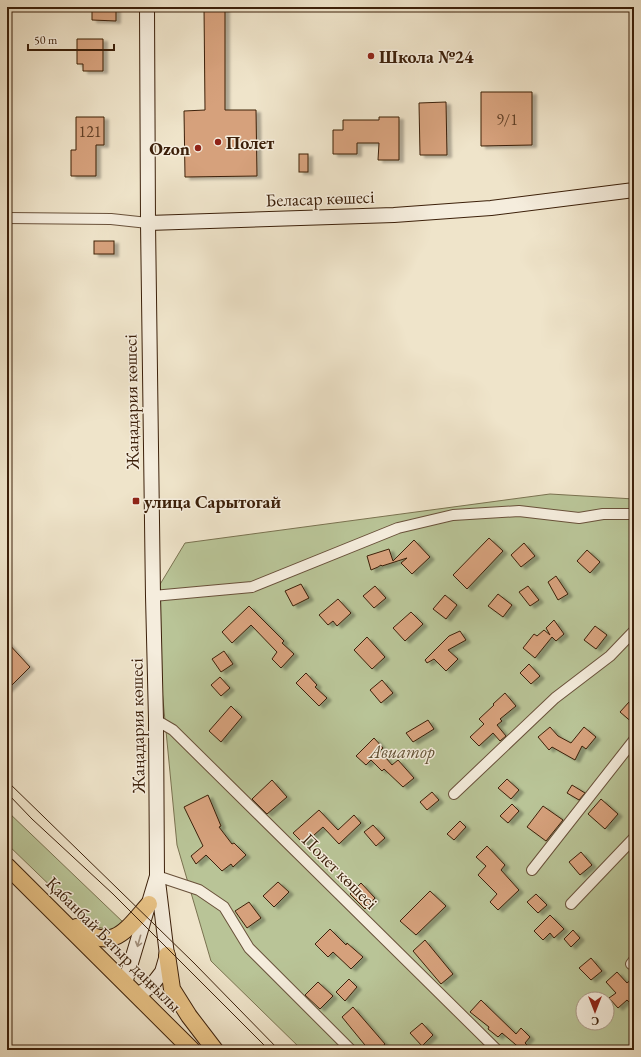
<svg xmlns="http://www.w3.org/2000/svg" width="641" height="1057" font-family="'EB Garamond',serif">
  <style>
    .green { fill: #b9c497; stroke: #7a7250; fill-rule: evenodd }
    .building { fill: #d6a17b; stroke: #3c200a; filter: url(#shadow) }
    .lines { fill: none; stroke-linecap: round; stroke-linejoin: round }
    .street-casing { stroke: #69513a; stroke-width: 12 }
    .secondary-casing { stroke: #3c200a; stroke-width: 16 }
    .primary-casing { stroke: #3c200a; stroke-width: 18 }
    .street { stroke: #f5eddd; stroke-width: 10 }
    .secondary { stroke: #f5eddd; stroke-width: 14 }
    .primary { stroke: #e8c285; stroke-width: 16 }
    .tram { stroke: #3c200a; stroke-width: 1 }
    .oneway { stroke: #a2917e }
    .poi-dot { fill: #8f2418; stroke: #f5eddd; stroke-width: 1.5 }
    .labels { text-anchor: middle; dominant-baseline: central; stroke-width: 3; stroke-linejoin: round; paint-order: stroke }
    .number-label { font-size: 16px; fill: #624026 }
    .poi-label { font-size: 18px; font-weight: bold; fill: #3c200a; stroke: #f5eddd; text-anchor: start }
    .street-label { font-size: 18px; fill: #3c200a; stroke: #f5eddd }
    .park-label { font-size: 18px; font-style: italic; fill: #625134; stroke: #f5eddd }
  </style>
  <defs>
    <filter id="shadow"><feDropShadow dx="4.5" dy="2.5" stdDeviation="1" flood-color="#0004"/></filter>
  </defs>
  <rect width="100%" height="100%" fill="#efe4ca"/>
  <filter id="stains"><feTurbulence type="fractalNoise" baseFrequency=".005" numOctaves="4"/><feColorMatrix values="0 0 0 0 .2 0 0 0 0 .09 0 0 0 0 .02 0 0 0 .5 -.17"/></filter>
  <radialGradient id="worn" r=".72"><stop offset=".6" stop-color="#630" stop-opacity="0"/><stop offset="1" stop-color="#630" stop-opacity=".3"/></radialGradient>
  <!-- green -->
  <g class="green">
    <path d="M550,494l84,5v551h-332l-91,-89 -34,-116 -24,-249 32,-53zM583,999h24v24h-24z"/>
    <polygon points="7,811 125,924 112,931 91,925 7,844"/>
  </g>
  <!-- building -->
  <g class="building">
    <polygon points="92,7 116,7 116,21 92,20"/>
    <polygon points="204,7 225,7 225,110 256,110 257,176 185,177 184,111 205,110"/>
    <polygon points="77,39 103,39 103,71 83,71 83,64 77,64"/>
    <polygon points="481,92 532,92 532,145 481,146"/>
    <polygon points="446,102 447,155 420,155 419,103"/>
    <polygon points="76,117 104,117 104,145 96,145 96,176 71,176 71,150 76,150"/>
    <polygon points="379,117 399,117 399,160 378,160 379,143 357,143 357,154 333,154 333,130 343,130 343,120 379,120"/>
    <rect x="299" y="154" width="9" height="18"/>
    <rect x="94" y="241" width="20" height="13"/>
    <polygon points="489,538 503,551 467,589 453,575"/>
    <polygon points="414,540 430,557 412,574 401,563 407,558 382,566 381,565 378,567 371,570 367,556 389,549 393,561"/>
    <polygon points="524,543 535,556 521,567 511,555"/>
    <polygon points="587,550 600,562 590,573 577,561"/>
    <polygon points="556,576 568,594 558,600 548,582"/>
    <polygon points="301,584 309,598 293,606 285,591"/>
    <polygon points="375,586 386,598 374,608 363,596"/>
    <polygon points="528,586 539,600 530,606 519,592"/>
    <polygon points="498,594 512,605 503,617 488,606"/>
    <polygon points="445,595 457,605 446,619 433,609"/>
    <polygon points="338,599 351,613 337,626 333,621 328,625 319,615"/>
    <polygon points="249,606 284,641 282,643 294,654 281,668 272,659 277,652 251,625 232,643 222,632"/>
    <polygon points="411,612 423,624 405,641 393,628"/>
    <polygon points="554,620 564,634 556,641 552,637 535,658 523,648 534,634 537,636 544,630 550,635 546,628"/>
    <polygon points="595,626 607,635 596,649 584,640"/>
    <polygon points="460,631 466,640 448,650 458,659 446,671 434,659 427,663 425,660 449,636"/>
    <polygon points="367,637 385,657 372,669 354,650"/>
    <polygon points="7,642 30,667 7,690"/>
    <polygon points="224,651 233,664 221,672 212,659"/>
    <polygon points="529,664 540,676 531,684 520,673"/>
    <polygon points="306,673 317,685 315,687 327,698 319,706 296,683"/>
    <polygon points="220,677 230,688 221,696 211,685"/>
    <polygon points="382,680 393,693 381,703 370,690"/>
    <polygon points="505,693 516,706 500,719 502,721 497,725 506,736 500,741 493,733 479,746 470,737 484,724 479,719 494,705 493,704"/>
    <polygon points="629,702 634,706 634,724 620,712"/>
    <polygon points="231,706 242,717 221,742 209,731"/>
    <polygon points="428,720 434,729 413,742 406,733"/>
    <polygon points="550,727 558,736 571,743 584,727 596,737 586,749 582,746 575,760 552,747 549,750 538,737"/>
    <polygon points="374,738 383,748 380,751 392,765 398,760 414,778 403,787 384,769 382,771 371,760 366,765 356,756"/>
    <polygon points="507,779 519,790 511,799 498,788"/>
    <polygon points="272,780 287,797 267,814 252,799"/>
    <polygon points="572,785 585,793 579,800 567,793"/>
    <polygon points="432,792 439,800 427,810 420,802"/>
    <polygon points="208,795 221,826 219,827 232,844 234,843 246,855 233,867 231,864 222,871 206,855 196,864 191,856 203,846 184,807"/>
    <polygon points="601,799 618,814 605,829 588,814"/>
    <polygon points="512,804 519,811 508,823 500,816"/>
    <polygon points="543,806 563,820 546,841 527,827"/>
    <polygon points="319,810 338,830 354,815 361,823 339,844 323,827 304,844 293,833"/>
    <polygon points="460,821 466,827 454,840 447,834"/>
    <polygon points="373,825 385,838 376,846 364,832"/>
    <polygon points="487,846 505,865 501,870 519,890 498,910 490,902 497,894 478,875 486,866 476,857"/>
    <polygon points="581,852 592,865 580,875 569,862"/>
    <polygon points="278,882 289,892 274,907 263,896"/>
    <polygon points="361,883 375,898 365,909 350,894"/>
    <polygon points="430,891 446,906 416,935 400,921"/>
    <polygon points="536,894 547,905 538,913 527,902"/>
    <polygon points="249,902 261,918 247,928 235,911"/>
    <polygon points="550,915 564,929 554,938 550,933 543,940 534,931"/>
    <polygon points="330,929 346,945 347,943 363,957 351,969 333,952 328,957 315,944"/>
    <polygon points="573,930 580,938 571,947 564,939"/>
    <polygon points="425,940 453,974 441,984 413,951"/>
    <polygon points="591,958 602,971 591,980 579,968"/>
    <polygon points="617,972 627,983 634,977 634,1007 627,1000 618,1008 609,998 616,993 606,982"/>
    <polygon points="349,979 357,987 345,1001 336,992"/>
    <polygon points="318,982 333,996 320,1009 305,995"/>
    <polygon points="481,1000 516,1034 521,1028 530,1037 525,1043 528,1046 525,1050 522,1050 502,1033 498,1037 488,1029 489,1027 470,1012"/>
    <polygon points="353,1007 385,1044 378,1050 369,1050 342,1017"/>
    <polygon points="422,1023 433,1035 422,1046 410,1033"/>
  </g>
  <g class="lines">
    <!-- street casing -->
    <g class="street-casing">
      <g id="street">
        <polyline points="7,218 111,219 148,223"/>
        <polyline points="153,596 252,587 398,528 453,515 519,511 579,518 603,514 634,514"/>
        <polyline points="156,720 173,730 497,1050"/>
        <polyline points="454,794 555,698 610,656 634,631"/>
        <polyline points="532,870 634,740"/>
        <polyline points="157,876 199,890 224,907 249,948 351,1050"/>
        <polyline points="571,904 634,838"/>
        <polyline points="631,964 634,960"/>
      </g>
    </g>
    <!-- secondary casing -->
    <g class="secondary-casing">
      <g id="secondary">
        <polyline points="148,223 394,215 491,208 634,190"/>
        <polyline points="125,983 157,876 156,720 153,596 148,223 147,7"/>
        <polyline points="138,995 152,985 162,972 167,955 158,881"/>
      </g>
    </g>
    <!-- primary casing -->
    <g class="primary-casing">
      <g id="primary">
        <polyline points="7,866 192,1050"/>
        <path d="M76,927c38,26 49,4 73,-23"/>
        <polyline points="167,955 172,989 189,1016 215,1050"/>
      </g>
    </g>
    <!-- street -->
    <use href="#street" class="street"/>
    <!-- secondary -->
    <use href="#secondary" class="secondary"/>
    <!-- primary -->
    <use href="#primary" class="primary"/>
    <!-- tram -->
    <g class="tram">
      <polyline points="7,781 194,963 279,1050"/>
      <polyline points="7,793 32,819 113,894 269,1050"/>
    </g>
  </g>
  <!-- one-way arrows -->
  <defs><path id="oneway-shaft" d="M-6 0H5M1.5-3L5.5 0L1.5 3" fill="none" stroke-width="1.6" stroke-linecap="round" stroke-linejoin="round"/></defs>
  <use class="oneway" href="#oneway-shaft" transform="translate(139 941) rotate(106)"/>
  <!-- markers -->
  <g class="poi-dot">
    <circle cx="371" cy="56" r="4"/>
    <circle cx="218" cy="142" r="4"/>
    <circle cx="198" cy="148" r="4"/>
    <rect x="132" y="497" width="8" height="8" rx="2"/>
  </g>
  <g class="labels">
    <!-- number labels -->
    <g class="number-label">
      <text x="507" y="119">9/1</text>
      <text x="90" y="131">121</text>
    </g>
    <!-- poi labels -->
    <g class="poi-label">
      <text x="379" y="56">Школа №24</text>
      <text x="226" y="142">Полет</text>
      <text x="190" y="148" text-anchor="end">Ozon</text>
      <text x="144" y="501">улица Сарытогай</text>
    </g>
    <!-- street labels -->
    <g class="street-label">
      <text transform="translate(320 198) rotate(-2)">Беласар көшесі</text>
      <text transform="translate(131 402) rotate(-91)">Жаңадария көшесі</text>
      <text transform="translate(137 726) rotate(-91)">Жаңадария көшесі</text>
      <text transform="translate(340 871) rotate(45)">Полет көшесі</text>
      <text transform="translate(114 944) rotate(45)">Қабанбай Батыр даңғылы</text>
    </g>
    <!-- park labels -->
    <g class="park-label">
      <text x="402" y="751">Авиатор</text>
    </g>
  </g>
  <!-- margin -->
  <rect width="641" height="1057" fill="none" stroke="#efe4ca" stroke-width="24"/>
  <rect x="8" y="8" width="625" height="1041" fill="none" stroke="#3c200a" stroke-width="2"/>
  <rect x="12" y="12" width="617" height="1033" fill="none" stroke="#3c200a"/>
  <!-- north arrow -->
  <g transform="translate(595 1011) rotate(180)"><circle r="19" fill="#f5eddd" stroke="#ab9b89"/>
  <path d="M0-3L7 15L0 10L-7 15Z" fill="#8f2418"/>
  <text y="-6" font-size="11" font-weight="bold" text-anchor="middle" fill="#3c200a">С</text>
  </g>
  <!-- scale -->
  <path d="M28 44v6h86v-6" fill="none" stroke="#3c200a" stroke-width="2"/>
  <text x="34" y="44" font-size="12" fill="#3c200a" stroke="#f5eddd" stroke-width="3" paint-order="stroke">50 m</text>
  <rect width="100%" height="100%" filter="url(#stains)"/>
  <rect width="100%" height="100%" fill="url(#worn)"/>
</svg>
